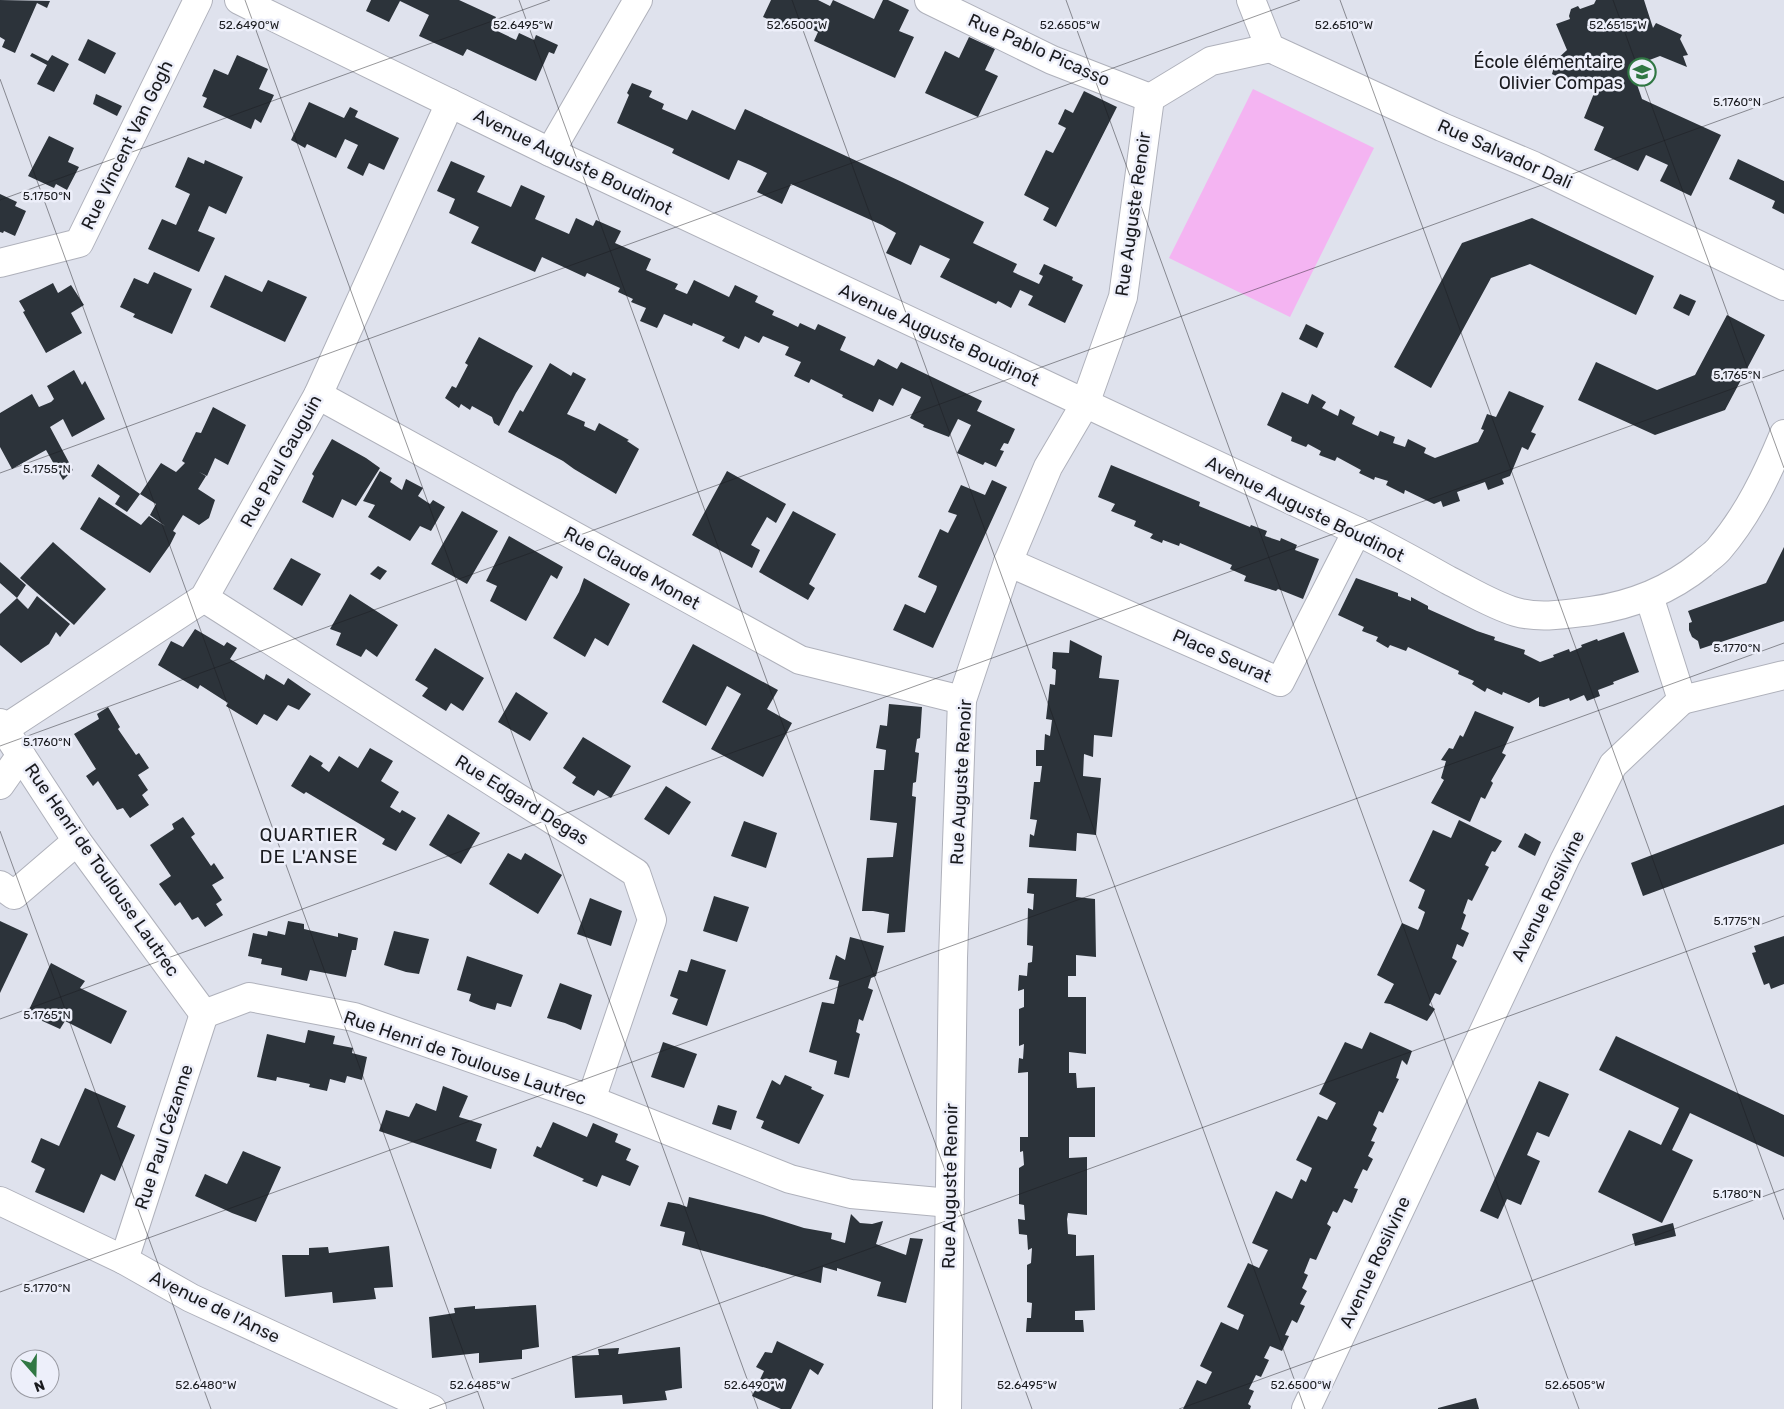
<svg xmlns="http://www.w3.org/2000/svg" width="1784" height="1409" font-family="Rubik,sans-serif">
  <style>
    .green { fill: #f4b4f2 }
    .building { fill: #2c333a }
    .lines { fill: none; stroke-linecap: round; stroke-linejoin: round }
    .minor-casing { stroke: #afb1bb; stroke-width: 30 }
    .minor { stroke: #fff; stroke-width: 28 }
    .ticks { fill: none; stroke: #1a1b1f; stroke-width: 1; stroke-opacity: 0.45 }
    .labels { text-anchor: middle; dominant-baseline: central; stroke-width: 5; stroke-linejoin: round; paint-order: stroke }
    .street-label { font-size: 18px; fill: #1a1b1f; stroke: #edeffa }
    .poi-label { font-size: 18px; fill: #1a1b1f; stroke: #edeffa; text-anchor: end }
    .neighbourhood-label { font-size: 19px; letter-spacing: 1px; fill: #1a1b1f; stroke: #edeffa }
    .ticks-label { font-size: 12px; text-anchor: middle; fill: #1a1b1f; stroke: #edeffa; stroke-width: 5; stroke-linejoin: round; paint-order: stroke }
  </style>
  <rect width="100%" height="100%" fill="#dfe2ed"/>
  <!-- green -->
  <polygon class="green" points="1253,89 1374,148 1290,317 1169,258"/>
  <!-- building -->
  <g class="building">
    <polygon points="0,0 50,1 47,8 37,3 15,53 2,47 5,40 0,37"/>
    <polygon points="371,0 459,0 496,17 491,28 516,40 519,33 534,40 536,35 558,45 554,54 549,52 536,81 467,49 463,56 419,36 429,15 400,1 389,22 366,11"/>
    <polygon points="771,0 818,0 830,6 833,0 874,19 883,0 888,0 909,10 899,31 914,37 895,78 814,41 818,32 805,26 793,21 789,28 763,17"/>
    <polygon points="1596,0 1644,0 1653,28 1656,23 1682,35 1680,39 1688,55 1683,56 1687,67 1660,56 1631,67 1642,99 1721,135 1691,196 1660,181 1668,165 1646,155 1638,171 1594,150 1604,127 1584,118 1595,91 1593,80 1576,86 1552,74 1556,60 1567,50 1556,24 1570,19 1569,16 1571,9 1578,6 1580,9 1594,4"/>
    <polygon points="969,37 995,49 985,70 998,76 978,117 925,93 945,51 959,58"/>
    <polygon points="88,39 116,53 105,74 78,60"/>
    <polygon points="32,53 48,61 52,55 69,64 54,92 37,84 47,65 30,56"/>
    <polygon points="237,55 268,69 259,89 274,95 261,123 255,119 251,129 203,107 207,98 202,96 214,69 228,75"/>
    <polygon points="632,83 652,91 649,97 664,104 662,109 687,120 692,110 735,130 745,109 902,182 984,222 973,243 1017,264 1013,272 1039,284 1043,276 1039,274 1044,264 1073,277 1072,280 1083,285 1065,323 1028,305 1033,296 1020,290 1011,308 998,301 996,304 940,277 950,259 920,245 911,265 886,253 896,233 882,225 791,184 782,204 757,192 767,173 750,165 738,160 729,180 672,153 674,149 617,123 629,95 627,93"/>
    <polygon points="1084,91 1117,107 1056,227 1043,220 1049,208 1024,195 1046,150 1053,153 1066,128 1058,124 1065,109 1073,113"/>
    <polygon points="96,94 122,106 117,116 93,104"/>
    <polygon points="309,102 344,118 350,107 358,111 355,117 399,138 384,170 369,163 363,176 347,168 358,145 345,139 336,158 307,144 305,148 291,140"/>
    <polygon points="49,136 74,148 68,162 79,167 67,190 56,184 54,188 28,176"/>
    <polygon points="188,157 204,164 205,160 243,177 226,214 209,206 198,231 215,238 199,272 148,249 162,219 176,225 190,194 175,187"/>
    <polygon points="1738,159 1784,181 1784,214 1772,208 1775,201 1729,179"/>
    <polygon points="451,161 485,176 477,192 511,207 521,185 545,196 535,219 569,234 576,218 593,226 596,220 621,231 615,243 651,259 646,270 678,284 675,289 687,294 694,280 729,297 735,285 758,296 755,302 774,311 772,315 786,321 798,327 800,323 815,330 818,324 846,337 840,350 874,366 878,359 897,369 901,362 982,401 977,411 1015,429 1008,444 1004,443 1000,450 1004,451 996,467 985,462 983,465 957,453 971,425 958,419 949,437 923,427 924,425 910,418 921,397 902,388 893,406 879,399 873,412 842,397 843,395 811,379 809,383 794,376 801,362 785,355 789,347 763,336 759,343 745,336 739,349 722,341 725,337 693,323 692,326 664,314 657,328 640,321 646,308 631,302 633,299 618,292 620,288 587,273 585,277 542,257 535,272 471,243 479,227 449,213 455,199 437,191"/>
    <polygon points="0,194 17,202 15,206 26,211 15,236 4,231 3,233 0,232"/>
    <polygon points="1532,218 1654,276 1636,315 1530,264 1491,278 1431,388 1394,367 1462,243"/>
    <polygon points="154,272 192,289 172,334 133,317 135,314 120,307 134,278 148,284"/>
    <polygon points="225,275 262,292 268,280 307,297 285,342 210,307"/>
    <polygon points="53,283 58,293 71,285 84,305 71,313 82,333 46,353 23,312 25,311 19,301"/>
    <polygon points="1680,294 1696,301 1689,316 1673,308"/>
    <polygon points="1727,315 1765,335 1725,410 1655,435 1578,400 1596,362 1657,390 1695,375"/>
    <polygon points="1306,324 1324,333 1317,348 1299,339"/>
    <polygon points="479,337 533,366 516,393 499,426 494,423 492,417 472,406 470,410 461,404 459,408 445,398 452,386 456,388 468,365 465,363"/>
    <polygon points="550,363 571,376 573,372 586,379 567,414 585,422 584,426 595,431 599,423 629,440 627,441 639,449 616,494 574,469 563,461 508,432 520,410 523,412"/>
    <polygon points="74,370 82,385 85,381 105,419 72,437 63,419 50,427 73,470 63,480 46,450 12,469 0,447 0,413 32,394 39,407 51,402 54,399 47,386"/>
    <polygon points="1509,391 1544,406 1531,432 1536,434 1528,450 1522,447 1510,476 1502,479 1504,484 1488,490 1485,482 1457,492 1460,501 1443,507 1441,501 1434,504 1405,490 1404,494 1386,485 1388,481 1375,477 1374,480 1359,473 1361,470 1337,457 1335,461 1319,455 1321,451 1308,444 1306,447 1291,441 1292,437 1267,425 1282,392 1308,404 1312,394 1326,402 1322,408 1338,416 1340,409 1355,417 1352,424 1378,436 1380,431 1395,437 1393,443 1405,447 1408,439 1426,448 1424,453 1435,458 1478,442 1484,430 1481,429 1487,414 1496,417"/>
    <polygon points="213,407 246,425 228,465 215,458 207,476 199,472 206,476 198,489 215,500 209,518 199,525 183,515 173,531 176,533 170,545 150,573 80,529 99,497 141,525 149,516 165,526 150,515 156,504 140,494 161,463 176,472 185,463 182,461 196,432 201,433"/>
    <polygon points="332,439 366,458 380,468 356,506 342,499 333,518 302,502 314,476 312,474"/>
    <polygon points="98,464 140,494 127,512 115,504 120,496 91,476"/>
    <polygon points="1111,465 1200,502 1199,506 1250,527 1251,525 1267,531 1265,536 1280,541 1281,538 1297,545 1295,550 1319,559 1303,599 1278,589 1276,591 1244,581 1246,576 1230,569 1232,565 1180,543 1179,546 1163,540 1162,543 1150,538 1153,534 1134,526 1136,521 1111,511 1115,504 1098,497"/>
    <polygon points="380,471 392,478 390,482 402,490 406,479 423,488 418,496 430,504 433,500 445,507 431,531 420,526 410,541 368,517 375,505 363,501"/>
    <polygon points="727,471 786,504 776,523 767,517 751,545 760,550 752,568 692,535"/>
    <polygon points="992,480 1007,487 933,648 893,630 905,604 925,613 936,590 937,586 918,577 940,529 948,533 957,515 948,512 961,485 985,495"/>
    <polygon points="462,511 498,531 467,584 431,564"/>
    <polygon points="793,511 836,534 809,584 815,588 808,600 759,572"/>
    <polygon points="509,536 563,567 557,579 551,575 526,621 490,601 497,586 486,581"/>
    <polygon points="53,542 106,589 74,625 20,578"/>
    <polygon points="1784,547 1784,621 1700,649 1698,641 1692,637 1689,630 1689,623 1692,622 1688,611 1766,583"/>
    <polygon points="291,558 321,574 302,606 273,589"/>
    <polygon points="0,562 26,585 17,598 28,609 37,596 70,624 60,637 56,632 49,644 21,663 0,645 0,614 17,598 0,583"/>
    <polygon points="378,566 387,571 380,580 370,574"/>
    <polygon points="584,578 630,604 608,646 595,638 585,657 553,638 579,592"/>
    <polygon points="1356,578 1398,593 1398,596 1411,601 1411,597 1428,606 1428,609 1477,631 1495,637 1494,640 1525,650 1524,654 1540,662 1554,657 1553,655 1569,649 1570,652 1582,647 1581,645 1597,639 1598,641 1624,632 1639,672 1613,682 1614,684 1598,690 1600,696 1587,701 1584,695 1570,701 1569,698 1544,707 1539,706 1539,697 1529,703 1503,692 1502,695 1487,688 1485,692 1472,684 1474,681 1458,674 1459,671 1408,647 1406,651 1390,645 1388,648 1376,641 1378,637 1362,631 1364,627 1338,615"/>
    <polygon points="350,594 398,625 377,657 366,649 361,657 336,645 341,633 330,629"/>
    <polygon points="195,629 224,646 227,642 237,648 230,659 264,680 266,674 284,685 288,678 311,694 299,710 288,705 277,721 264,714 257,725 226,706 228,703 200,685 198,689 158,665 171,641 183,647"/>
    <polygon points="1070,640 1102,656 1099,678 1119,680 1112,737 1094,735 1093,757 1084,754 1083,776 1101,778 1096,835 1077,833 1076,851 1029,847 1030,834 1034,836 1037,820 1030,819 1034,782 1040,782 1042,766 1036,766 1036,750 1044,750 1045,734 1050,736 1052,720 1046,719 1050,684 1055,685 1056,670 1052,668 1053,652 1069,653"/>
    <polygon points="693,644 778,690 767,709 792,723 763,777 711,749 741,694 727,686 706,726 662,702"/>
    <polygon points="435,648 484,678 463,711 451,703 446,711 422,696 428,688 415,680"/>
    <polygon points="516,692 548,713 530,741 498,722"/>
    <polygon points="889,704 922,707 920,738 917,739 915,752 919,753 916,782 913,783 912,796 916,797 905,932 887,933 889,914 873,911 862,911 867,858 893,857 897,823 870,820 874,770 884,770 886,750 876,748 880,725 887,726"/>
    <polygon points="108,707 120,727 118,729 136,755 139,753 149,768 138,775 148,790 142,795 149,805 130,818 123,808 117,810 98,781 93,786 86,776 96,769 74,734 99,719 97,714"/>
    <polygon points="1475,711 1514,727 1502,753 1506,755 1491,781 1493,783 1485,799 1481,797 1470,822 1431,803 1444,780 1441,778 1446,761 1441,760 1449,748 1453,749 1460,735 1463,737"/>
    <polygon points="583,737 631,766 611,798 598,790 594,796 582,789 572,783 576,777 563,768"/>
    <polygon points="370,748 393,761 381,781 399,792 390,807 400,813 402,810 416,818 396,851 382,844 385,839 306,792 304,794 291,786 310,755 323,763 321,766 329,772 339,756 358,768"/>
    <polygon points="666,786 691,802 669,835 644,819"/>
    <polygon points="1784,805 1784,844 1643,896 1631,863"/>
    <polygon points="448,814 480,833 461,864 429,845"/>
    <polygon points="183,817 195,834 191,837 211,866 214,863 224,878 212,885 222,900 216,904 223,915 205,927 198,917 192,920 180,902 175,906 159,884 171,876 150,845 174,829 172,824"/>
    <polygon points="1459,820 1502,841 1495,852 1492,851 1485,865 1489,867 1472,901 1468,899 1463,913 1466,915 1461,929 1469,933 1463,947 1457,944 1452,958 1457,961 1440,995 1435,993 1429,1005 1435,1009 1427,1021 1390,1004 1384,1003 1394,984 1377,975 1402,923 1418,930 1420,926 1425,912 1418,908 1425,890 1409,881 1433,830 1451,838"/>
    <polygon points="744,821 777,833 766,868 731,856"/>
    <polygon points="1525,833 1541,842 1535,856 1518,847"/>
    <polygon points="508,853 521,860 525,853 562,875 538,914 489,884"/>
    <polygon points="1028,878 1077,879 1076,897 1095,899 1096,957 1076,955 1076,976 1068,976 1068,997 1086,997 1086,1054 1069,1052 1069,1073 1076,1073 1077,1088 1095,1087 1095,1137 1069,1137 1069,1158 1087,1157 1087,1215 1068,1213 1067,1219 1068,1234 1076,1235 1076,1256 1094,1255 1095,1310 1075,1311 1075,1320 1083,1320 1084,1332 1026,1332 1027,1318 1031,1318 1032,1303 1027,1302 1027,1265 1031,1263 1032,1248 1028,1250 1027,1235 1019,1234 1018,1219 1025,1220 1024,1205 1019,1204 1019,1168 1024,1165 1023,1151 1020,1152 1020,1137 1028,1137 1028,1072 1018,1073 1019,1058 1023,1059 1024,1044 1019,1046 1019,1009 1024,1007 1024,989 1018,991 1019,975 1027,976 1028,963 1032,962 1033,946 1027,945 1028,908 1033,910 1034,894 1027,893"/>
    <polygon points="714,896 749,907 737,942 703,931"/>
    <polygon points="590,898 622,911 611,946 577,934"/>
    <polygon points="0,921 28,934 0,993"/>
    <polygon points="288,921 304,924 304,929 338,937 338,933 358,938 356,950 352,950 346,977 310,970 307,981 281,975 282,968 261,964 262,959 248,956 253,933 267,936 268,931 285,935"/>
    <polygon points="394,931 429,939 419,974 406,972 384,965"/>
    <polygon points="1784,936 1784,984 1771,989 1769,983 1764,985 1752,953 1756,952 1754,946"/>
    <polygon points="850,937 884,946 876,976 871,978 868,988 873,990 863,1021 859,1019 856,1032 860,1034 849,1078 834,1074 837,1061 809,1052 822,1002 834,1004 839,981 829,979 836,955 845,960"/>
    <polygon points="467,956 523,975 511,1007 497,1003 495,1010 481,1006 469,1001 471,994 457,990"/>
    <polygon points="691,959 726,970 707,1026 672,1014 678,999 670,996 679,970 687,972"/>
    <polygon points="51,963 85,981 80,988 127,1011 111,1044 65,1021 60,1029 27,1014"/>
    <polygon points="560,983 592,995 581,1030 565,1023 547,1018"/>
    <polygon points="308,1030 335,1036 333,1044 353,1048 352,1053 367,1057 362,1080 347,1076 345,1083 330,1079 327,1091 309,1087 310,1084 277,1077 276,1081 257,1077 267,1034 305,1043"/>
    <polygon points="1370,1032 1412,1051 1407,1065 1402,1060 1396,1078 1399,1079 1383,1113 1379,1111 1373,1125 1377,1128 1371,1141 1375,1142 1368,1156 1373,1159 1367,1171 1363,1169 1354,1188 1358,1189 1352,1203 1344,1199 1337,1213 1333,1211 1327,1224 1331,1227 1316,1260 1310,1258 1304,1273 1308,1275 1302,1288 1307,1291 1300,1304 1305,1306 1297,1323 1292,1320 1285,1335 1289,1336 1282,1351 1270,1346 1264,1358 1269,1360 1261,1377 1256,1375 1249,1389 1254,1391 1248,1404 1251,1406 1250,1409 1183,1409 1197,1380 1206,1384 1212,1372 1200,1366 1221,1322 1238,1330 1244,1315 1227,1307 1248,1263 1259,1268 1268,1250 1252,1243 1276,1191 1292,1199 1301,1179 1306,1182 1312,1168 1296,1160 1318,1116 1327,1120 1336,1103 1319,1094 1345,1042 1362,1049"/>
    <polygon points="1616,1036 1784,1115 1784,1157 1690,1113 1672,1150 1693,1160 1662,1223 1598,1192 1629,1130 1661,1145 1679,1108 1599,1070"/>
    <polygon points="663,1042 697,1054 684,1088 651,1077"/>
    <polygon points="785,1075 812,1087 811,1089 824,1095 799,1144 761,1128 764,1121 756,1118 772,1080 780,1085"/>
    <polygon points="1539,1081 1569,1094 1549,1137 1537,1132 1527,1155 1540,1161 1521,1205 1507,1199 1498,1219 1480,1211"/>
    <polygon points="443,1086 468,1096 459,1117 482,1124 476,1141 497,1149 491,1169 379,1131 386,1110 409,1117 416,1103 436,1111"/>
    <polygon points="85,1088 126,1106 117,1127 135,1135 115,1181 101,1174 84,1213 35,1192 45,1169 31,1162 41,1138 59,1146"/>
    <polygon points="718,1105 737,1111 731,1130 712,1124"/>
    <polygon points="553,1122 587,1137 593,1123 618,1134 615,1142 631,1149 626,1160 639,1166 630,1186 602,1175 597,1187 582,1181 584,1179 533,1156 537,1146 541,1148"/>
    <polygon points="243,1151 281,1167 256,1222 232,1213 195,1196 205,1174 227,1184"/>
    <polygon points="689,1197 763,1215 804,1228 832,1233 831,1239 845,1243 851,1214 860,1223 872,1224 883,1221 876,1244 906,1255 910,1238 923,1239 906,1303 877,1296 881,1282 837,1268 837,1271 823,1267 821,1283 682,1245 685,1232 660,1226 668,1202 679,1204 687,1207"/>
    <polygon points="1673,1223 1676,1236 1635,1246 1632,1234"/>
    <polygon points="389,1246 393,1287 374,1288 376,1299 333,1303 332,1292 285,1297 282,1255 309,1255 309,1248 328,1247 329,1253"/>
    <polygon points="536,1305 539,1347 522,1350 522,1359 479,1363 479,1353 432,1358 429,1317 455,1313 454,1308 475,1306 475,1309"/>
    <polygon points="777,1341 824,1364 818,1375 810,1369 791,1409 781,1409 752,1396 764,1371 756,1367 765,1352 772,1353"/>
    <polygon points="680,1347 682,1388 665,1391 667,1400 623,1404 622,1395 575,1398 572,1356 599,1355 598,1349 619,1348 618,1354"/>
    <polygon points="1476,1398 1479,1409 1438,1409 1438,1408"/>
  </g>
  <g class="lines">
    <!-- minor casing -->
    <g class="minor-casing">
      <g id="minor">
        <path d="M239,0l311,152 807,379c31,16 61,32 91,49 22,11 44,25 68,32 24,7 51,2 75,-1 41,-6 79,-21 111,-47 5,-5 12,-9 17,-15 29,-34 48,-74 65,-115"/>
        <polyline points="929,0 1052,60 1150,98"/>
        <polyline points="1251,0 1270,48 1442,127 1534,166 1784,286"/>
        <polyline points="1150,98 1211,61 1270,48"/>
        <polyline points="550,152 638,0"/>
        <polyline points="0,263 79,243 198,0"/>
        <polyline points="318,395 800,660 962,700"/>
        <polyline points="1008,562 1280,682 1357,531"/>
        <polyline points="1649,596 1682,700"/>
        <polyline points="204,598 636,873 652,920 591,1100"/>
        <polyline points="1682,700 1784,675"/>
        <polyline points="0,723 77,841 204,1014 249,997 354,1017 591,1100 790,1179 851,1194 950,1203"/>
        <polyline points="4,729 204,598 318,395 450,103"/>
        <polyline points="0,785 21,755"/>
        <polyline points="0,885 14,895 77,841"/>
        <polyline points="0,1201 124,1260 191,1298 432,1409"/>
        <polyline points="124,1260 204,1014"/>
        <polyline points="947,1409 953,958 962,700 1008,562 1048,467 1085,404 1123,297 1150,98"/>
        <polyline points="1306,1409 1565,859 1613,765 1682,700"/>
      </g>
    </g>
    <!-- minor -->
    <use href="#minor" class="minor"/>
  </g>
  <!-- ticks -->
  <path class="ticks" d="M245,0l513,1409M519,0l513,1409M792,0l513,1409M1066,0l513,1409M1340,0l444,1220M1613,0l171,468M0,79l484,1330M0,200l550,-200M0,473l1300,-473M0,746l1784,-649M0,831l211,578M0,1019l1784,-649M0,1292l1784,-649M429,1409l1355,-493M1179,1409l605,-220"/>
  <!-- icons -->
  <defs>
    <g id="school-ring" transform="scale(1.4375)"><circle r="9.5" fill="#edeffa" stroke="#307743" stroke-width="1.5"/><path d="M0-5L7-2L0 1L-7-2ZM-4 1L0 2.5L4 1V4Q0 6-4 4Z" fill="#307743"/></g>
  </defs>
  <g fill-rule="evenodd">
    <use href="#school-ring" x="1642" y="72"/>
  </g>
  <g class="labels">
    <!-- street labels -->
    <g class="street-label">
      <text transform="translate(1039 50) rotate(24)">Rue Pablo Picasso</text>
      <text transform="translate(127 145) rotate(-64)">Rue Vincent Van Gogh</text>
      <text transform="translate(1505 154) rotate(24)">Rue Salvador Dali</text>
      <text transform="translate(573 162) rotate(26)">Avenue Auguste Boudinot</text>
      <text transform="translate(1133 214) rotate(-82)">Rue Auguste Renoir</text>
      <text transform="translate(939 335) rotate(25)">Avenue Auguste Boudinot</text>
      <text transform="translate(281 461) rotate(-61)">Rue Paul Gauguin</text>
      <text transform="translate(1305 509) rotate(26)">Avenue Auguste Boudinot</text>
      <text transform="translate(632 568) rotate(29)">Rue Claude Monet</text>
      <text transform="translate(1222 656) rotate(24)">Place Seurat</text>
      <text transform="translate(961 782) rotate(-87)">Rue Auguste Renoir</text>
      <text transform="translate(522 800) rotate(32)">Rue Edgard Degas</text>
      <text transform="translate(102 870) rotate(55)">Rue Henri de Toulouse Lautrec</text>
      <text transform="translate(1548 896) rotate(-64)">Avenue Rosilvine</text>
      <text transform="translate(465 1058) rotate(19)">Rue Henri de Toulouse Lautrec</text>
      <text transform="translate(164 1137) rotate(-72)">Rue Paul Cézanne</text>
      <text transform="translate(950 1186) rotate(-89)">Rue Auguste Renoir</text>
      <text transform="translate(1375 1262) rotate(-65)">Avenue Rosilvine</text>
      <text transform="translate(215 1307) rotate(26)">Avenue de l'Anse</text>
    </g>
    <!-- poi labels -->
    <g class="poi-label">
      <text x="1623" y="62">École élémentaire<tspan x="1623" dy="21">Olivier Compas</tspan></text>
    </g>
    <!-- neighbourhood labels -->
    <g class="neighbourhood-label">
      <text x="309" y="834">QUARTIER<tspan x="309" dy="22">DE L'ANSE</tspan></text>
    </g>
  </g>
  <g class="ticks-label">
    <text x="249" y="29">52.6490°W</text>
    <text x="523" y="29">52.6495°W</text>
    <text x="797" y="29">52.6500°W</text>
    <text x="1070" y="29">52.6505°W</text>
    <text x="1344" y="29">52.6510°W</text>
    <text x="1618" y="29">52.6515°W</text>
    <text x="1737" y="106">5.1760°N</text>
    <text x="47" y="200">5.1750°N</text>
    <text x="1737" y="379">5.1765°N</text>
    <text x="47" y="473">5.1755°N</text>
    <text x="1737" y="652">5.1770°N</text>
    <text x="47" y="746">5.1760°N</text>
    <text x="1737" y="925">5.1775°N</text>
    <text x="47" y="1019">5.1765°N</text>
    <text x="1737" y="1198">5.1780°N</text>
    <text x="47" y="1292">5.1770°N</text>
    <text x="206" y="1389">52.6480°W</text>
    <text x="480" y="1389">52.6485°W</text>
    <text x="754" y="1389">52.6490°W</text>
    <text x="1027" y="1389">52.6495°W</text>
    <text x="1301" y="1389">52.6500°W</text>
    <text x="1575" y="1389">52.6505°W</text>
  </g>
  <!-- north arrow -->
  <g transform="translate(35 1374) rotate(160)"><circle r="24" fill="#edeffa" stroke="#999aa2"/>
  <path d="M0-4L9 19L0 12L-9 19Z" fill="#307743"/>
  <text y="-8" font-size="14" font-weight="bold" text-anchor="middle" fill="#1a1b1f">N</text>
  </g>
</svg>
